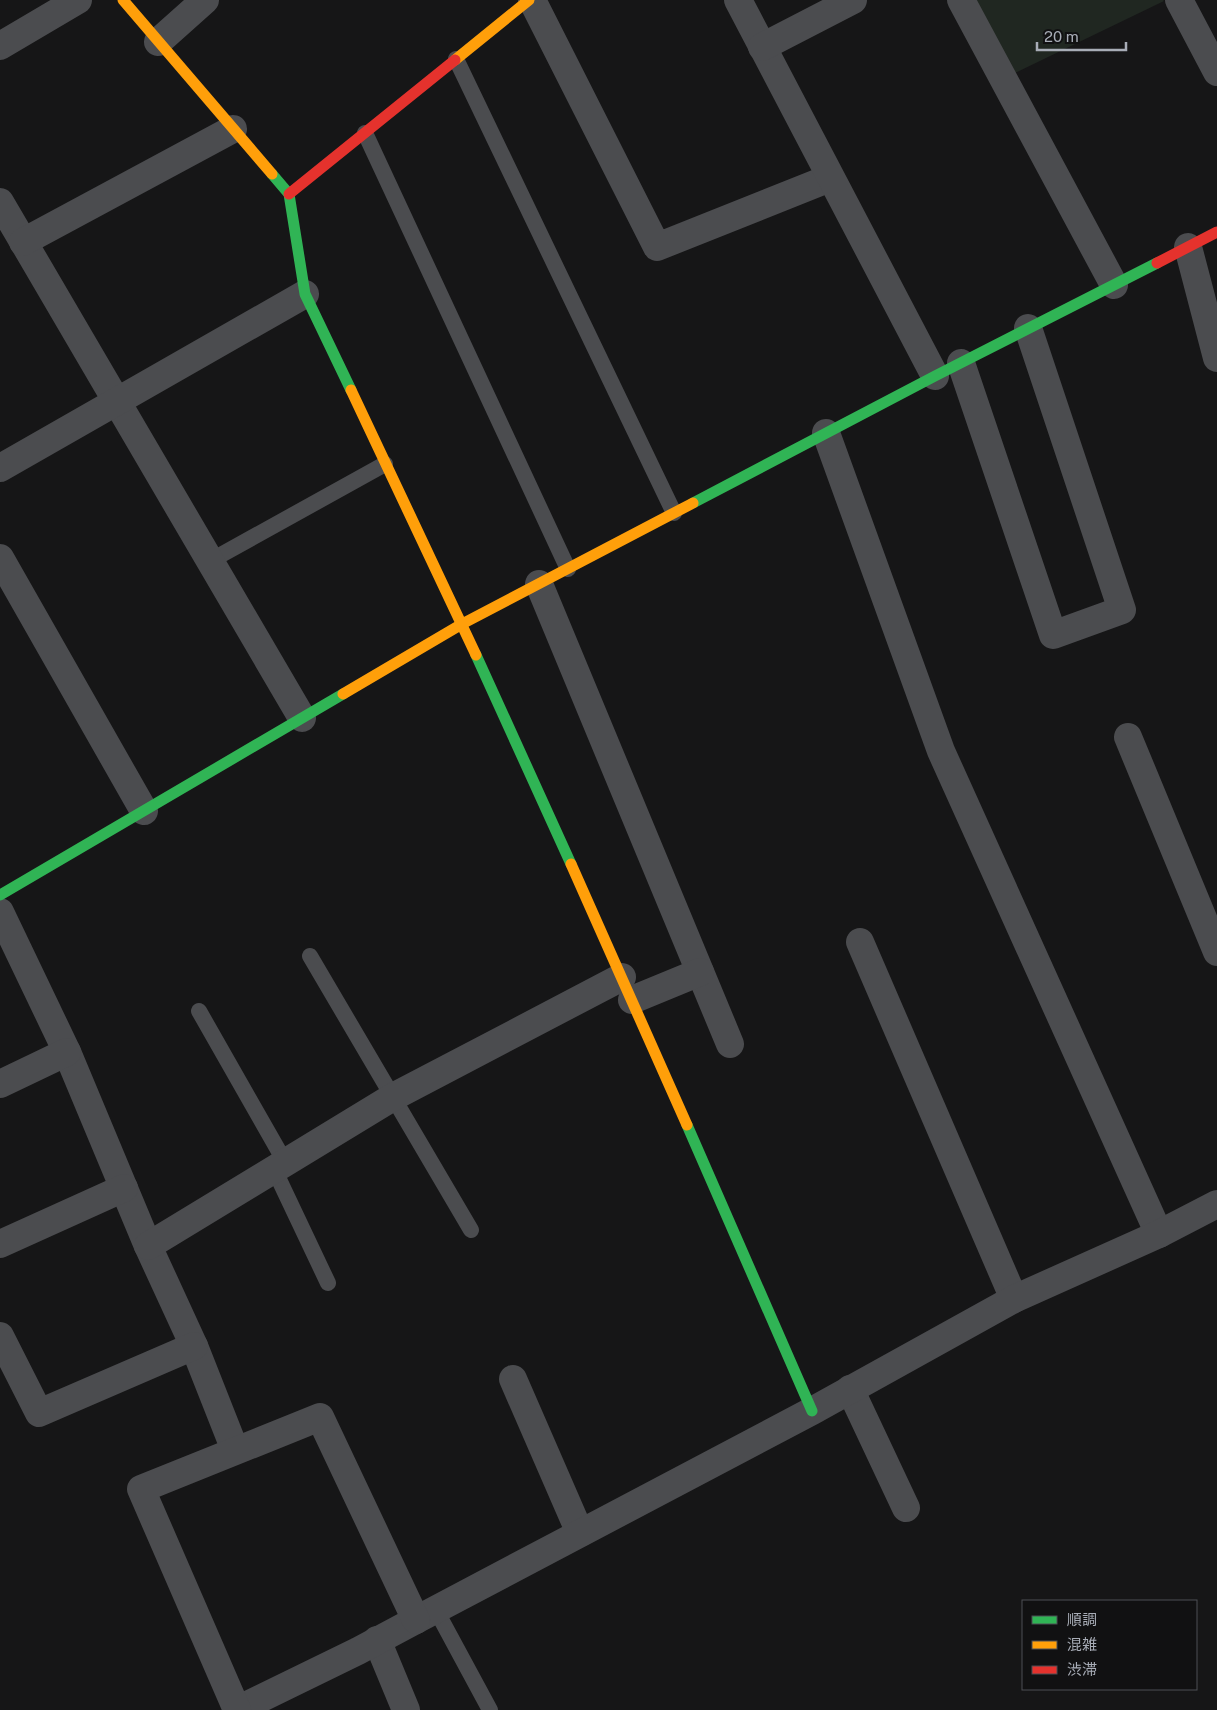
<svg xmlns="http://www.w3.org/2000/svg" width="1217" height="1710" font-family="'Public Sans','Noto Sans JP',sans-serif">
  <style>
    .green { fill: #202721 }
    .lines { fill: none; stroke-linecap: round; stroke-linejoin: round }
    .lane { stroke: #4b4c4f; stroke-width: 16 }
    .street { stroke: #4b4c4f; stroke-width: 28 }
    .fast { stroke: #30b455; stroke-width: 11 }
    .slow { stroke: #ff9f0a; stroke-width: 11 }
    .jam { stroke: #e5322d; stroke-width: 11 }
  </style>
  <rect width="100%" height="100%" fill="#161617"/>
  <!-- green -->
  <polygon class="green" points="975,0 1163,0 1164,1 1013,74"/>
  <g class="lines">
    <!-- lane -->
    <g class="lane">
      <polyline points="456,59 674,513"/>
      <polyline points="365,133 568,569"/>
      <polyline points="210,561 385,464"/>
      <polyline points="310,956 471,1230"/>
      <polyline points="199,1011 285,1162"/>
      <polyline points="274,1169 328,1283"/>
      <polyline points="436,1610 490,1710"/>
    </g>
    <!-- street -->
    <g class="street">
      <polyline points="532,0 657,247 830,178"/>
      <polyline points="738,0 935,376"/>
      <polyline points="961,0 1114,285"/>
      <polyline points="1179,0 1217,72"/>
      <polyline points="158,42 205,0"/>
      <polyline points="0,46 78,0"/>
      <polyline points="762,47 853,0"/>
      <polyline points="0,202 302,718"/>
      <polyline points="23,242 233,129"/>
      <polyline points="1188,247 1217,358"/>
      <polyline points="961,363 1053,635 1122,610 1028,328"/>
      <polyline points="826,433 941,751 1159,1234"/>
      <polyline points="0,468 305,294"/>
      <polyline points="0,558 144,811"/>
      <polyline points="539,584 730,1044"/>
      <polyline points="1128,737 1217,952"/>
      <polyline points="0,912 67,1052 148,1246 194,1346 235,1450"/>
      <polyline points="860,942 1014,1299"/>
      <polyline points="632,1000 700,972"/>
      <polyline points="0,1084 67,1052"/>
      <polyline points="0,1244 124,1188"/>
      <polyline points="148,1246 393,1097 622,977"/>
      <polyline points="0,1336 39,1413 194,1346"/>
      <polyline points="513,1379 580,1533"/>
      <polyline points="850,1389 906,1508"/>
      <polyline points="377,1640 406,1710"/>
      <polyline points="237,1710 358,1651 416,1620 812,1411 1014,1299 1159,1234 1217,1204"/>
      <polyline points="237,1710 141,1489 320,1417 416,1620"/>
    </g>
    <!-- fast -->
    <g class="fast">
      <polyline points="272,174 289,194 305,294 351,390"/>
      <polyline points="693,503 935,376 1157,263"/>
      <polyline points="476,655 571,864"/>
      <polyline points="0,895 343,694"/>
      <polyline points="687,1125 812,1411"/>
    </g>
    <!-- slow -->
    <g class="slow">
      <polyline points="123,0 272,174"/>
      <polyline points="455,60 529,0"/>
      <polyline points="351,390 476,655"/>
      <polyline points="343,694 462,624 693,503"/>
      <polyline points="571,864 687,1125"/>
    </g>
    <!-- jam -->
    <g class="jam">
      <polyline points="289,194 455,60"/>
      <polyline points="1157,263 1217,232"/>
    </g>
  </g>
  <!-- legend -->
  <rect x="1022" y="1600" width="175" height="90" fill="#111112" stroke="#4d4f54"/>
  <rect x="1032" y="1616" width="25" height="8" fill="#30b455" stroke="#4d4f54"/>
  <text x="1067" y="1625" font-size="15" fill="#a8adb7">順調</text>
  <rect x="1032" y="1641" width="25" height="8" fill="#ff9f0a" stroke="#4d4f54"/>
  <text x="1067" y="1650" font-size="15" fill="#a8adb7">混雑</text>
  <rect x="1032" y="1666" width="25" height="8" fill="#e5322d" stroke="#4d4f54"/>
  <text x="1067" y="1675" font-size="15" fill="#a8adb7">渋滞</text>
  <!-- scale -->
  <path d="M1037 42v8h89v-8" fill="none" stroke="#a8adb7" stroke-width="2.5"/>
  <text x="1044" y="42" font-size="15" fill="#a8adb7" stroke="#111112" stroke-width="4" paint-order="stroke">20 m</text>
</svg>
